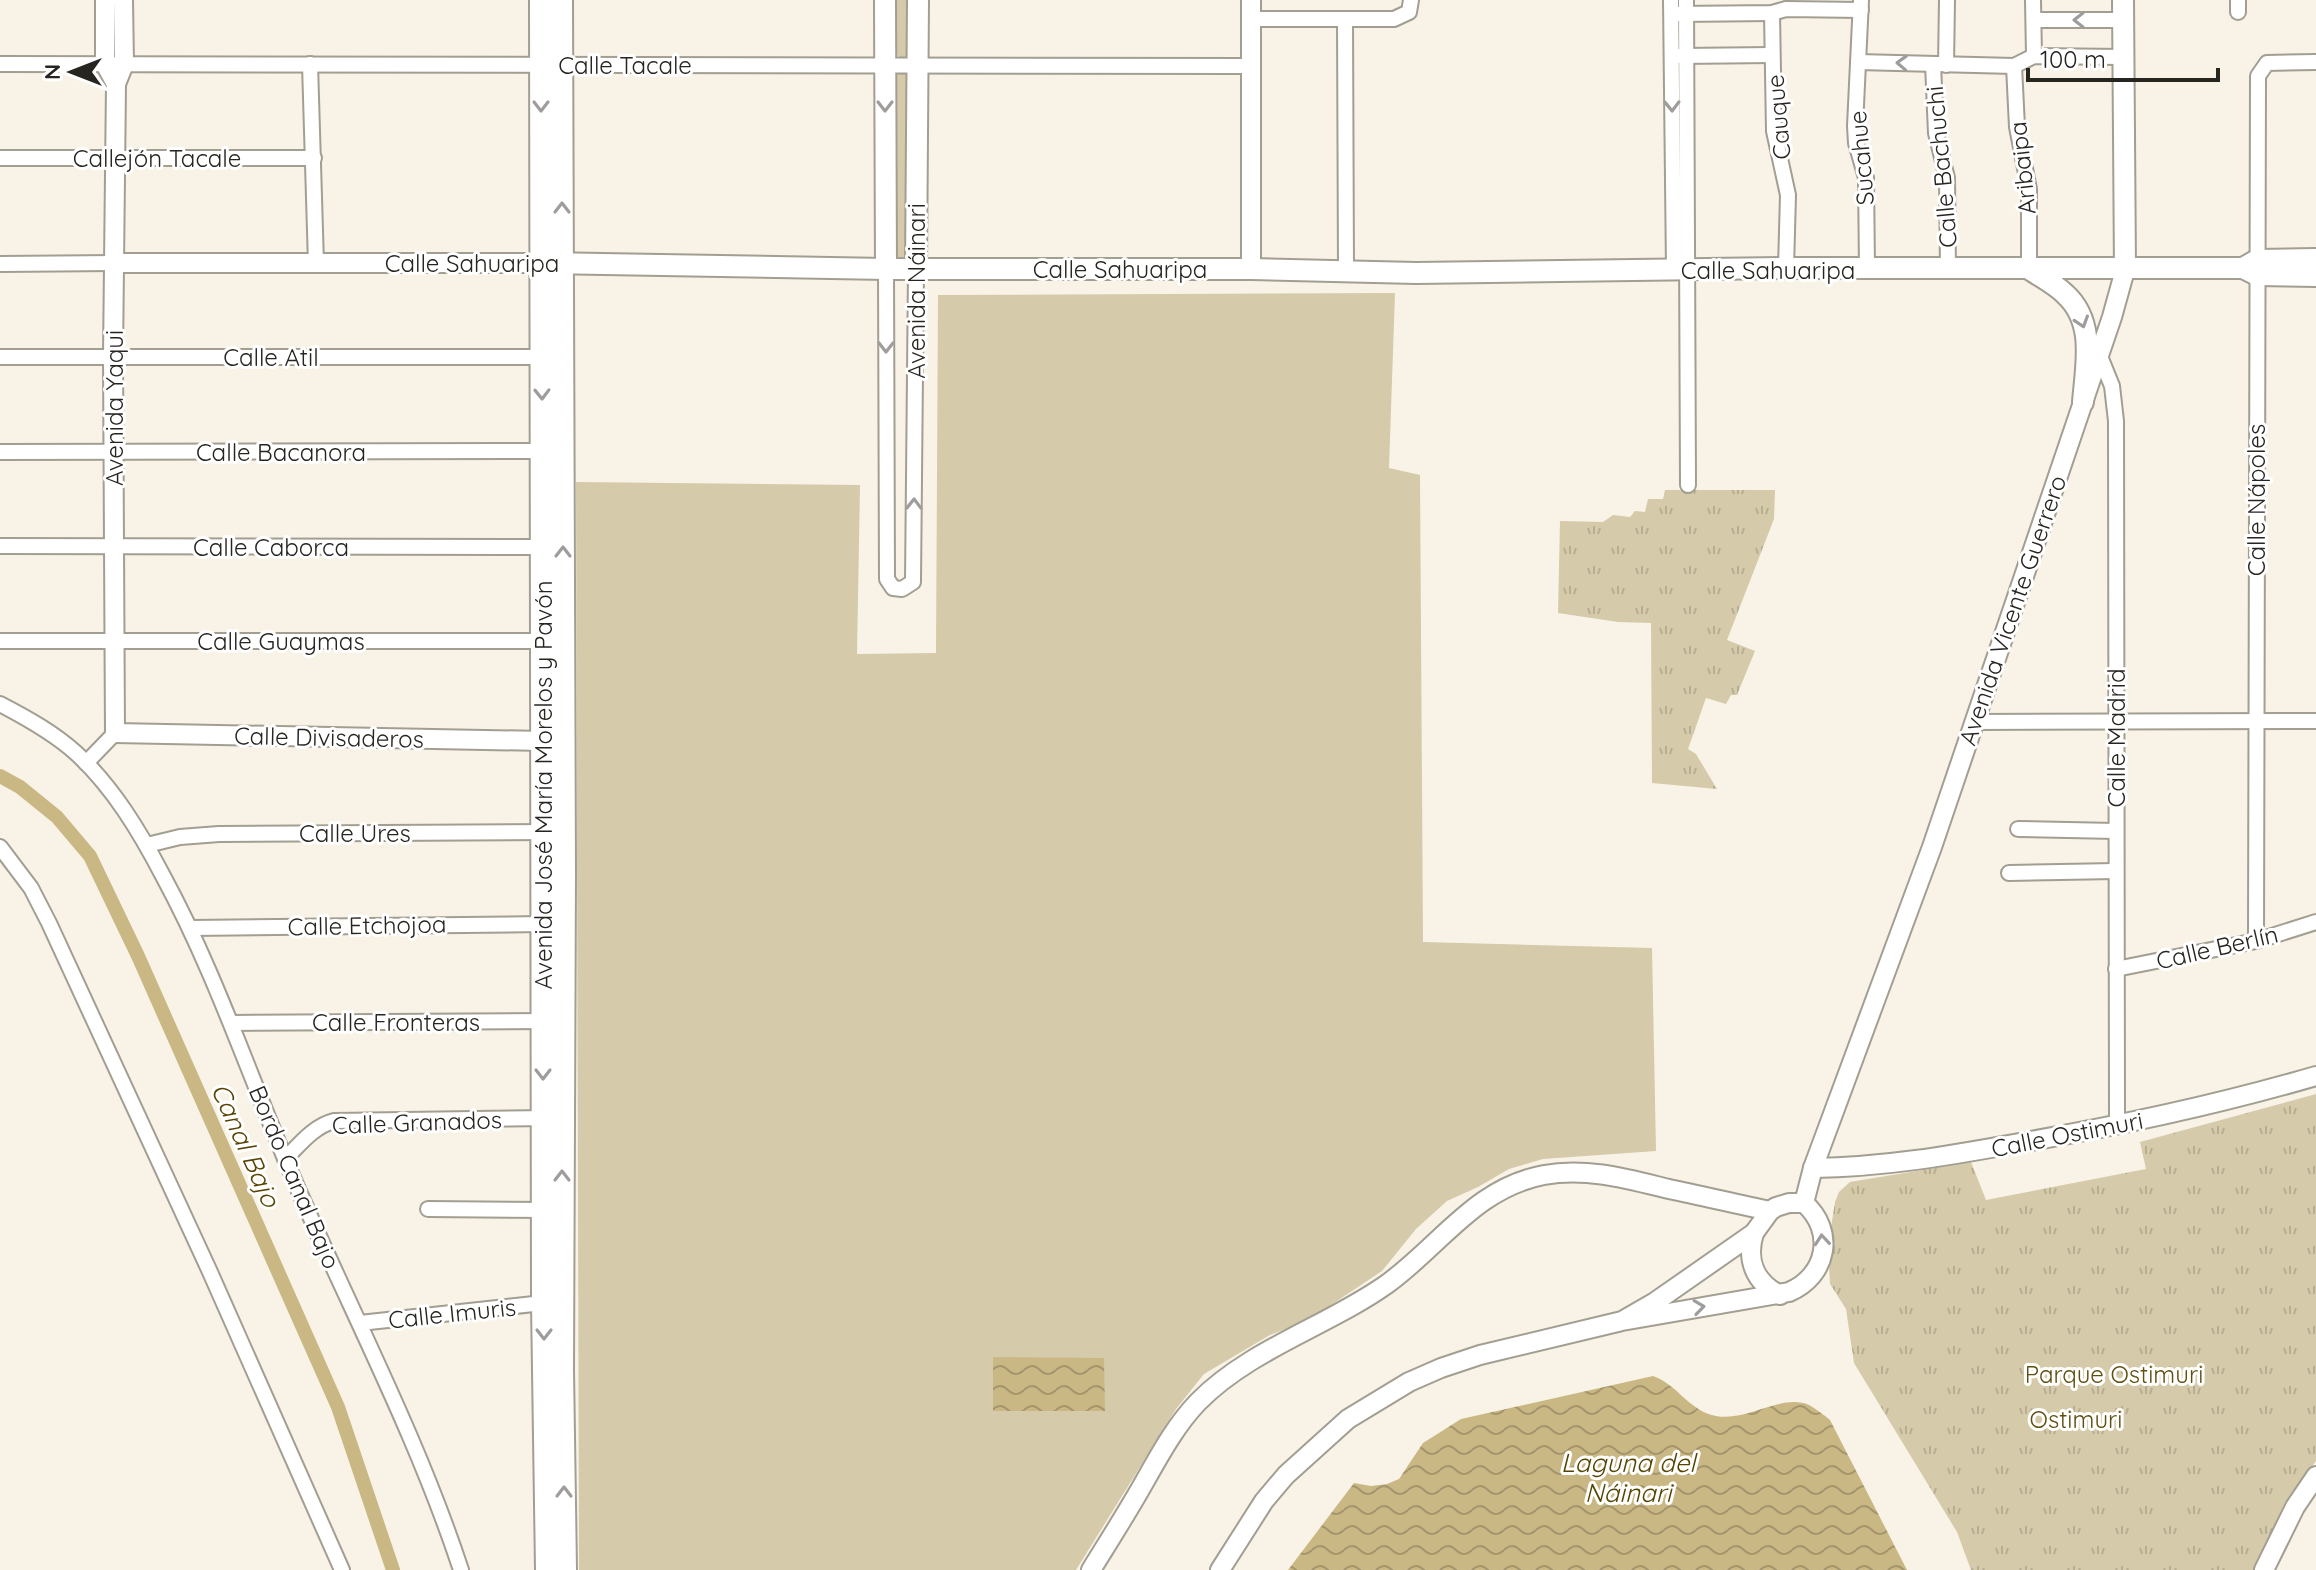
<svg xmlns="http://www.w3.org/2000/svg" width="2316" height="1570" font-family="Quicksand,sans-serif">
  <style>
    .green { fill: #d5caa9 }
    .park { fill: url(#park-tufts) }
    .water { fill: url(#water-waves) }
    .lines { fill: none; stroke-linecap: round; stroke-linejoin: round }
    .canal { stroke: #cab884; stroke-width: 14 }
    .minor-casing { stroke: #a39e92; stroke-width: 18 }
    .tertiary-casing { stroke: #a39e92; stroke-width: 22 }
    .secondary-casing { stroke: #a39e92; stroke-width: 24 }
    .primary-casing { stroke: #a39e92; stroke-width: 26 }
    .minor { stroke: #fff; stroke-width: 14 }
    .tertiary { stroke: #fff; stroke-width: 18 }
    .secondary { stroke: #fff; stroke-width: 20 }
    .primary { stroke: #fff; stroke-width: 22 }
    .oneway { stroke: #9e9d9b }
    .labels { text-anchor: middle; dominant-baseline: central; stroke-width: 6; stroke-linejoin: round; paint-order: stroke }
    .street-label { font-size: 24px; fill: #272520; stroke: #fff }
    .park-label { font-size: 24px; fill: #614f0f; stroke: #fff }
    .water-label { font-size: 26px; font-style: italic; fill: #574400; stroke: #fff }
  </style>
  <defs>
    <pattern id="park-tufts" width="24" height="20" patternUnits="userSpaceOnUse" patternTransform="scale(2)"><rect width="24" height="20" fill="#d5caa9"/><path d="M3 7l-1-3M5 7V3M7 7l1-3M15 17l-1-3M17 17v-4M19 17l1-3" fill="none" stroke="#b7ad91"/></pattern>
    <pattern id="water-waves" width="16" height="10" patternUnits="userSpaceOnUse" patternTransform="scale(2)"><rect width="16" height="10" fill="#cab884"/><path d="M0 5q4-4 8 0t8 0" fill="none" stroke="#a4956c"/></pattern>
  </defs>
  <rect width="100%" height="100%" fill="#f8f3e6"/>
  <!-- green -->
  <g class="green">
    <polygon points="890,0 913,0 911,55 907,58 900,58 893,51"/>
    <polygon points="898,72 908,72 910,263 892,259 891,82"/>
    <polygon points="1395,293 1389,468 1420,475 1423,942 1652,948 1656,1151 1543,1159 1509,1169 1478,1187 1447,1201 1416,1229 1382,1271 1307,1321 1270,1335 1204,1374 1176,1409 1076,1570 579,1570 576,482 860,485 857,654 936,653 938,295"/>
  </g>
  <!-- park -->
  <g class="park">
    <polygon points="1665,490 1775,490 1774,519 1727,640 1755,651 1737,695 1731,695 1726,704 1706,698 1688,749 1696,754 1717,789 1652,783 1651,623 1618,622 1558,613 1560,521 1603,522 1613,515 1630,517 1635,511 1645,512 1648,499 1663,499"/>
    <polygon points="2316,1094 2316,1461 2285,1503 2254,1570 1971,1570 1957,1532 1854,1363 1846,1309 1830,1284 1828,1247 1835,1202 1839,1192 1850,1182 1971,1162 1986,1200 2146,1169 2140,1142"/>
  </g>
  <!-- water -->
  <g class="water">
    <polygon points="993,1357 1104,1358 1105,1411 993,1411"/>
    <path d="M1653,1376c24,8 36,35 63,40 32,6 66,-23 93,-11 7,4 15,10 21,15l77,150h-619l66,-87 17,3 16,-2 12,-5 24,-36 38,-24z"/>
  </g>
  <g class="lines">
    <!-- canal -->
    <polyline class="canal" points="0,776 20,787 57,817 90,856 138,956 338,1407 393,1570"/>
    <!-- minor casing -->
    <g class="minor-casing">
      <g id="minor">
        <polyline points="1671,0 1674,270"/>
        <polyline points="1686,0 1688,485"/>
        <polyline points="1861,0 1855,126 1856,143 1866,178 1867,269"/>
        <polyline points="2033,0 2034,56"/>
        <polyline points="2238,12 2238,0"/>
        <polyline points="1772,13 1774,131 1788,195 1786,268"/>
        <polyline points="1678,14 1772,13 1786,9 1861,10"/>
        <polyline points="1251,19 1394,19 1409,12 1411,0"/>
        <polyline points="1345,19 1346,270"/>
        <polyline points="2035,20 2122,20"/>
        <polyline points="1680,56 1772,55"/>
        <polyline points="1858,62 2014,66 2034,56 2122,57"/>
        <polyline points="0,64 1250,66"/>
        <polyline points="310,64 316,264"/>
        <polyline points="1933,64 1936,133 1947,178 1948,269"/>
        <polyline points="1946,65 1947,0"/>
        <polyline points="2014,66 2017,127 2029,189 2029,269"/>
        <polyline points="0,158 314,158"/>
        <polyline points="0,264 115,263"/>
        <polyline points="886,269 887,579 893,588 902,589 913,582 916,269"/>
        <polyline points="2099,354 2112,386 2116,421 2117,1126"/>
        <polyline points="0,357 542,357"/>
        <polyline points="0,452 548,451"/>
        <polyline points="0,546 542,547"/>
        <polyline points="0,641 548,641"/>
        <path d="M0,704c27,14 54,29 76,49 37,34 64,79 87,123 56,103 91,215 139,322 54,123 117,244 159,372"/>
        <polyline points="1974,722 2316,721"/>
        <polyline points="86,763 115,733"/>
        <polyline points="2018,829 2116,831"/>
        <polyline points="147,845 180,837 219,834 549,832"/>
        <polyline points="0,847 31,888 49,923 210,1272 342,1570"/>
        <polyline points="2009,873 2116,871"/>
        <polyline points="192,928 543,924"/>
        <polyline points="2256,941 2258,76 2267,63 2316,62"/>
        <polyline points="2116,969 2256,941 2316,922"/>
        <polyline points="231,1023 550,1021"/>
        <path d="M285,1159c15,-15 29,-33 49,-38l215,-3"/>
        <polyline points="428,1209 551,1210"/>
        <polyline points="360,1323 543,1303"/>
      </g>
    </g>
    <!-- tertiary casing -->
    <g class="tertiary-casing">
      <g id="tertiary">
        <polyline points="105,0 105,64 116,84"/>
        <polyline points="123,0 124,64 116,84 113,357 115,733 543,741"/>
        <polyline points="115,263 541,263"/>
        <polyline points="1251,269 1251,0"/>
        <path d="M1813,1168c74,-1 139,-13 212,-26 98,-17 195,-38 291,-66"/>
        <polyline points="1804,1203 1813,1168 1932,847 2112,317 2125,270"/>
        <path d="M1754,1233c-8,26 0,49 26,62"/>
        <path d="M1091,1570c16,-26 32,-51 47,-77 18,-31 35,-65 60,-91 52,-53 130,-76 189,-118 54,-39 88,-96 157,-109 42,-8 84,4 125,14 34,7 67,15 101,22"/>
        <path d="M1220,1570l44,-69 22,-26 62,-56 61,-37 32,-14 39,-13 142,-34 167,-29c38,-16 47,-61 15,-89h-15l-13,4 -6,4 -16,22 -99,69 -33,19"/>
        <polyline points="2264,1570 2295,1507 2316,1476"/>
      </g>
    </g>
    <!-- secondary casing -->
    <g class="secondary-casing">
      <g id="secondary">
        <polyline points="885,0 886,269"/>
        <polyline points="2123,0 2125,270"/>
        <polyline points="545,263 886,269 1251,269 1416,273 1786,268 2243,268 2257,260 2316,259"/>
        <polyline points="2243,268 2257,275 2316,276"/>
        <polyline points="916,269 918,0"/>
        <path d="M2029,269c12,8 26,15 36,25 31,28 21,71 18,108"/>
      </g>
    </g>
    <!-- primary casing -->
    <g class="primary-casing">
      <g id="primary">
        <polyline points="541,0 543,1303 547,1570"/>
        <polyline points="561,0 564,874 562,1369 565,1570"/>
      </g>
    </g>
    <!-- minor -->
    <use href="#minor" class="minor"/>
    <!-- tertiary -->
    <use href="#tertiary" class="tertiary"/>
    <!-- secondary -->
    <use href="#secondary" class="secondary"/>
    <!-- primary -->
    <use href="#primary" class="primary"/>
  </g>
  <!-- one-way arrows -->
  <defs><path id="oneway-chevron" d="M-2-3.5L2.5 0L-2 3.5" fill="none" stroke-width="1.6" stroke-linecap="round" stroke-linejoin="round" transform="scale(2)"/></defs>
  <g class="oneway">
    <use href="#oneway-chevron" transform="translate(2079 20) rotate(-180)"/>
    <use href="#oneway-chevron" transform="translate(1902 63) rotate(-178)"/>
    <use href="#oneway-chevron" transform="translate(541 106) rotate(90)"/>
    <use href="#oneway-chevron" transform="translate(885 106) rotate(90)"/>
    <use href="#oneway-chevron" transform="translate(1672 106) rotate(89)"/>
    <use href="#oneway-chevron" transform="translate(562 208) rotate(-90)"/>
    <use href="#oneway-chevron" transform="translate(2082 322) rotate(72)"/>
    <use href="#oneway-chevron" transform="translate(886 347) rotate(90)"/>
    <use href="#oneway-chevron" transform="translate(542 394) rotate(89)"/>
    <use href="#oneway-chevron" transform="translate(914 504) rotate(-89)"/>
    <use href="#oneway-chevron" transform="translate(563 552) rotate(-90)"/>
    <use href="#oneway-chevron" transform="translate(543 1074) rotate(90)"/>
    <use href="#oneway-chevron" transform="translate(562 1176) rotate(-90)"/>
    <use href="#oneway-chevron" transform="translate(1822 1240) rotate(-95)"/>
    <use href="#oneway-chevron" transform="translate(1699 1307) rotate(-8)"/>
    <use href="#oneway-chevron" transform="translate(544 1334) rotate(90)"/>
    <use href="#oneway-chevron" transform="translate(564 1492) rotate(-90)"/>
  </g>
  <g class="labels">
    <!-- street labels -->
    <g class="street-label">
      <text x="625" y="65">Calle Tacale</text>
      <text transform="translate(1778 117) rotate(-95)">Cauque</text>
      <text x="157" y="158">Callejón Tacale</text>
      <text transform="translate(1861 158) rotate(-95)">Sucahue</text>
      <text transform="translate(1941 167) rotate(-95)">Calle Bachuchi</text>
      <text transform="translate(2022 168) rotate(-96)">Aribaipa</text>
      <text x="472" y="263">Calle Sahuaripa</text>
      <text x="1120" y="269">Calle Sahuaripa</text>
      <text x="1768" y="270">Calle Sahuaripa</text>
      <text transform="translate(916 291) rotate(-90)">Avenida Náinari</text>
      <text x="271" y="357">Calle Atil</text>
      <text transform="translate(114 408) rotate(-90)">Avenida Yaqui</text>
      <text x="281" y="452">Calle Bacanora</text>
      <text transform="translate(2256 500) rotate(-90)">Calle Nápoles</text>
      <text x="271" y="547">Calle Caborca</text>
      <text transform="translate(2012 610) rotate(-71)">Avenida Vicente Guerrero</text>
      <text x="281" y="641">Calle Guaymas</text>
      <text transform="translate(329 737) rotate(1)">Calle Divisaderos</text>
      <text transform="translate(2116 738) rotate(-90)">Calle Madrid</text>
      <text transform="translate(543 785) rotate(-90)">Avenida José María Morelos y Pavón</text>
      <text x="355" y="833">Calle Ures</text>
      <text transform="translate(367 925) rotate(-1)">Calle Etchojoa</text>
      <text transform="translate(2217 947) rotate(-13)">Calle Berlín</text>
      <text x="396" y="1022">Calle Fronteras</text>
      <text transform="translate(417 1122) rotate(-2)">Calle Granados</text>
      <text transform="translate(2067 1134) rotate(-11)">Calle Ostimuri</text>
      <text transform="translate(295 1177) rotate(67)">Bordo Canal Bajo</text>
      <text transform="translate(452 1313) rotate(-6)">Calle Imuris</text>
    </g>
    <!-- park labels -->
    <g class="park-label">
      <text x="2114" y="1374">Parque Ostimuri</text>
      <text x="2076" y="1419">Ostimuri</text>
    </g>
    <!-- water labels -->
    <g class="water-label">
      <text transform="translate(246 1145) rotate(66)">Canal Bajo</text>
      <text x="1628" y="1462">Laguna del<tspan x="1628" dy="30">Náinari</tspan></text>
    </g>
  </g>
  <!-- north arrow -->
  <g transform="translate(72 72) rotate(270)" stroke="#ffffff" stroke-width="6" paint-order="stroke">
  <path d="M0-6L14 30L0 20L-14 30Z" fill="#272520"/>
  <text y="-12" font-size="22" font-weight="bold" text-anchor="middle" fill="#272520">N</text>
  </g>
  <!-- scale -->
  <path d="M2028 68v12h190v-12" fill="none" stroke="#272520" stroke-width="4"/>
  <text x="2040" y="68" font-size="24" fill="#272520" stroke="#ffffff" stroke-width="6" paint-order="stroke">100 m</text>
</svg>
